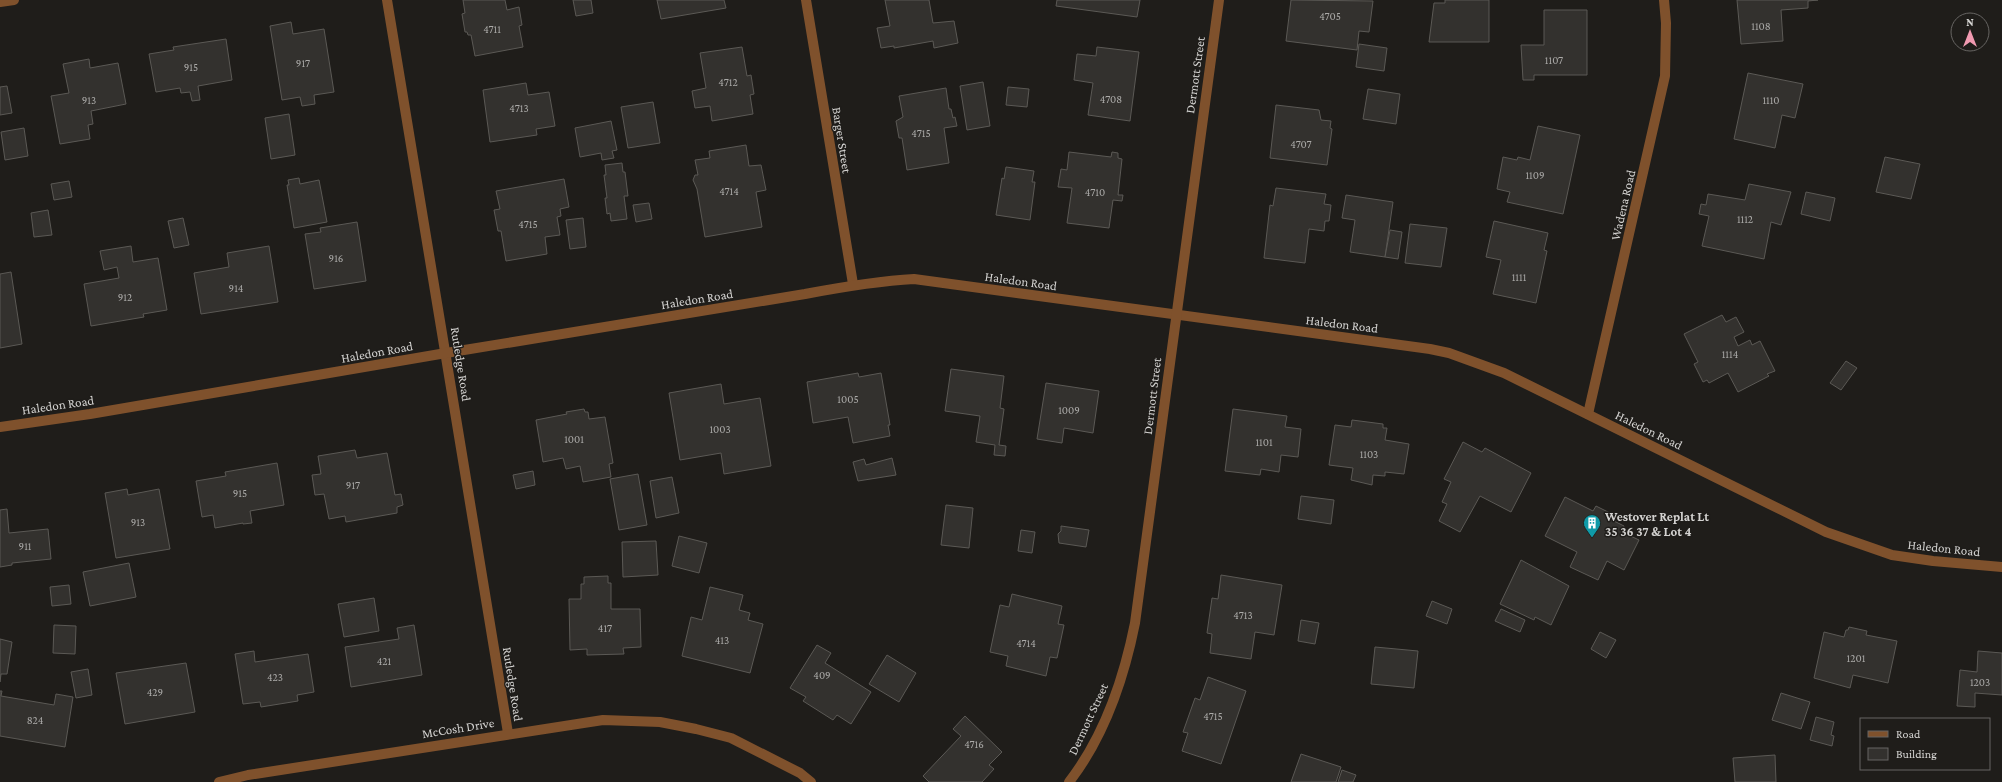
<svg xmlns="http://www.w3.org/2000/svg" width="2002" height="782" font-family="'Crimson Pro',serif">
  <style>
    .building { fill: #33312e; stroke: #5b5955 }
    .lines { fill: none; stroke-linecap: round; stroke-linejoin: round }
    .minor { stroke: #7f512c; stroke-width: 10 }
    .labels { text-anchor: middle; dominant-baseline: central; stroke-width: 3; stroke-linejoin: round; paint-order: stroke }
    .number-label { font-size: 11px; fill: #abaaa8 }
    .street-label { font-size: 13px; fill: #d3d2d0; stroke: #1f1d1a }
    .poi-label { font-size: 13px; font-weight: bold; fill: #d3d2d0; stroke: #1f1d1a; text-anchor: start }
  </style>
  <rect width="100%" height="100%" fill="#1f1d1a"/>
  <!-- building -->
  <g class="building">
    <polygon points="463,0 505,0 507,10 519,7 522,25 519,26 523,47 475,56 471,35 468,35 467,32 465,32 462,14 465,13"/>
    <polygon points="573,0 591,0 593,13 576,16"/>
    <polygon points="657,0 724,0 726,8 661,19"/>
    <polygon points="885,0 929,0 933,23 954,21 958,43 934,48 933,41 894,48 894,46 881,48 877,28 890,26"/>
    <polygon points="1057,0 1140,0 1137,17 1056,6"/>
    <polygon points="1291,0 1373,1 1369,32 1359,31 1357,50 1286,41"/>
    <polygon points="1445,0 1489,0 1489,42 1429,42 1434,3 1445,3"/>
    <polygon points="1737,0 1818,0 1808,1 1808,8 1781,10 1783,41 1741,44"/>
    <polygon points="1544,10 1587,10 1587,75 1534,75 1534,80 1523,80 1521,45 1544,45"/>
    <polygon points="291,22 293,34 324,29 334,92 314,95 315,104 302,106 300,97 282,100 270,26"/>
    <polygon points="226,39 232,80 198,86 200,100 192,101 190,92 181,93 180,88 156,92 149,54 174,50 173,47"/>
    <polygon points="1359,44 1387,48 1384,71 1356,67"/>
    <polygon points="742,47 747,76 751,75 754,94 750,95 753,114 712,121 710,106 695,108 692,91 706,88 700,53"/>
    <polygon points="1097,47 1139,52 1130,121 1088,115 1093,83 1074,80 1077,54 1096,56"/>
    <polygon points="89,59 90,68 118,63 126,104 91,111 93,124 88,125 90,139 60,144 51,96 69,93 63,64"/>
    <polygon points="1748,73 1803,84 1795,118 1782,115 1775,148 1734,139"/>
    <polygon points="983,82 990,126 967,130 960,86"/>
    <polygon points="526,83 528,95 549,92 555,126 536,129 537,135 490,142 483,90"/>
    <polygon points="7,86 12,113 0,115 0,87"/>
    <polygon points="1008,87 1029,89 1027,107 1006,105"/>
    <polygon points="946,88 949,109 951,109 953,118 955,117 957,126 944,128 949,163 907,170 902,138 899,138 896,121 903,117 899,96"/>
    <polygon points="1368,89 1400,94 1396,124 1363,119"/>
    <polygon points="653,102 660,143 628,148 621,107"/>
    <polygon points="1276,105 1319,110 1321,120 1331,121 1330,128 1332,129 1327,165 1270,158"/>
    <polygon points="289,114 295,155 271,159 265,118"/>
    <polygon points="611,121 617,150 612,151 614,158 602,160 601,153 580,157 575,128"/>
    <polygon points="1538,126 1580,135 1563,214 1507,202 1510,192 1497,189 1503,157 1517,160 1518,157 1530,160"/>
    <polygon points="24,128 28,156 5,160 1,132"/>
    <polygon points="746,145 749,166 761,165 766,190 756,192 762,227 705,237 697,189 693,180 695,175 698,175 695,160 710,158 709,151"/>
    <polygon points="1069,152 1111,157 1112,152 1118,153 1118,158 1122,159 1118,195 1123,195 1122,201 1113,200 1109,228 1067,223 1072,188 1058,187 1061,169 1067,170"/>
    <polygon points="1885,157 1920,164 1911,199 1876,192"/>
    <polygon points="622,163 623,172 625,172 628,196 624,196 627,219 611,221 610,213 607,214 605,198 607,198 604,175 606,175 605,165"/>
    <polygon points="1006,167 1034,171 1032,182 1035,182 1030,220 996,215 1002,178 1004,179"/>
    <polygon points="299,178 300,184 319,180 327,222 294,228 287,185 289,185 288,180"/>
    <polygon points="564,179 569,207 560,209 561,216 557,217 560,235 545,237 547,254 506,261 501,231 498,231 494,210 500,209 496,191"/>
    <polygon points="69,181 72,197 54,200 51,184"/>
    <polygon points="1749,184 1791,192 1781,225 1771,222 1764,259 1702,246 1709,216 1699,214 1701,204 1706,205 1708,194 1745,200"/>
    <polygon points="1276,188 1326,194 1324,204 1331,205 1329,221 1325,221 1324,231 1309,229 1305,263 1264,258 1270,205 1273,206"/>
    <polygon points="1806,192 1835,198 1830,221 1801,214"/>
    <polygon points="1346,195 1393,202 1385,257 1350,252 1355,220 1342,218"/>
    <polygon points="649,203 652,219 636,222 633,205"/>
    <polygon points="48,210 52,235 34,237 31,213"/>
    <polygon points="183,218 189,245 174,248 168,221"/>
    <polygon points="583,218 586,247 570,249 566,220"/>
    <polygon points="1494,221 1548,233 1544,250 1547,251 1536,303 1493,294 1501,260 1486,257"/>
    <polygon points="357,222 366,281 314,289 305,234 321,232 320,228"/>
    <polygon points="1410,224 1447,228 1441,267 1405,263"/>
    <polygon points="1390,230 1402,232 1398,259 1385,257"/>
    <polygon points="131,246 133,262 158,258 167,310 143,314 144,317 91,326 84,284 119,278 117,267 104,270 100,251"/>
    <polygon points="269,246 278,302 201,314 194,273 229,267 227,253"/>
    <polygon points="11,272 22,344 0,348 0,274"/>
    <polygon points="1722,315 1726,322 1736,317 1744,332 1734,337 1738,346 1750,340 1752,345 1760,341 1775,371 1767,374 1769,376 1738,392 1728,373 1709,383 1707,380 1703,382 1694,364 1698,362 1684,334"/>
    <polygon points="1846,361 1857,368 1841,390 1830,383"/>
    <polygon points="951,369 1004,376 1000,408 1004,409 999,445 1006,446 1005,456 994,455 995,445 976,442 980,416 945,411"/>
    <polygon points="858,373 859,377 881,373 890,425 888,425 890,436 853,443 848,417 813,423 807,382"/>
    <polygon points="1046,383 1099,391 1093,433 1064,428 1062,443 1037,439"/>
    <polygon points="721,384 724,404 760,398 771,466 724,474 721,453 680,460 669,393"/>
    <polygon points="584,409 585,412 588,412 589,419 605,417 613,463 609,464 611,477 583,482 580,466 566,469 563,458 543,462 536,420 567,414 566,412"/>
    <polygon points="1233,409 1287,416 1285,427 1301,429 1298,457 1281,455 1279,472 1261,469 1260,475 1225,471"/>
    <polygon points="1352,420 1383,424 1383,428 1387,428 1385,440 1409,444 1404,474 1385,472 1385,476 1373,475 1372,485 1351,480 1353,468 1329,465 1335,425 1351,427"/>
    <polygon points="1463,442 1482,452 1485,448 1531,473 1511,512 1480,496 1460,532 1439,521 1447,504 1442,502 1451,482 1444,479"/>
    <polygon points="355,450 357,458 387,453 395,495 401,494 403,505 397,507 397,513 346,522 345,516 329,519 324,494 315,495 312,475 321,474 318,456"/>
    <polygon points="892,458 896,475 858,481 853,462 864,459 866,465"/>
    <polygon points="277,463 284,505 250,511 252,523 243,524 243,523 215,528 213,515 202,517 196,481 226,476 225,472"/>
    <polygon points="533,471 535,485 516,489 513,475"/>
    <polygon points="638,474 647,525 619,530 610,479"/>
    <polygon points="672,477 679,513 656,518 650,481"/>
    <polygon points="127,489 128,495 159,489 170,549 116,558 105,493"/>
    <polygon points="1301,496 1334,500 1331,524 1298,519"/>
    <polygon points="1565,497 1593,511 1596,506 1612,514 1610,519 1624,526 1622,532 1639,540 1624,570 1607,561 1598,580 1570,567 1577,552 1545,536"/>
    <polygon points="946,505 973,508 969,548 941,545"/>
    <polygon points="7,509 9,533 48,529 51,559 12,563 12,565 0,567 0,510"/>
    <polygon points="1061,526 1089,530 1086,547 1059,543 1058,534 1061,531"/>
    <polygon points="1021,530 1035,532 1032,553 1018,551"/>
    <polygon points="679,536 707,543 699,573 672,566"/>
    <polygon points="656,541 658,575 623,577 622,542"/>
    <polygon points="1521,560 1569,586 1551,625 1535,617 1534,620 1500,604"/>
    <polygon points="129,563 136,597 90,606 83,572"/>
    <polygon points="1221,575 1282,585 1274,635 1255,632 1251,659 1210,653 1212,634 1207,633 1212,598 1218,599"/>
    <polygon points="608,576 608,583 611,583 611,609 640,609 641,647 623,648 624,654 587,655 587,649 570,650 569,599 581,599 581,584 584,584 584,577"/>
    <polygon points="69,585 71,604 52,606 50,587"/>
    <polygon points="710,587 743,595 739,610 750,613 748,620 763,624 750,673 682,656 691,617 702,620"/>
    <polygon points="1012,594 1062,606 1058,624 1064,625 1057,658 1050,657 1046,676 1006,666 1008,656 990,652 1000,605 1009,607"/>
    <polygon points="374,598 379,631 344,637 338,604"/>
    <polygon points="1432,601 1452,609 1447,624 1426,616"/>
    <polygon points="1501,609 1525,620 1520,632 1495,621"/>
    <polygon points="1301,620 1319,623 1315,644 1298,641"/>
    <polygon points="54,625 76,626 75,654 53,653"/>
    <polygon points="414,625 422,675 351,687 345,647 399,639 397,628"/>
    <polygon points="1849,627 1867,631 1866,635 1897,641 1888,683 1853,675 1850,688 1814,678 1824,632 1844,637 1846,630 1848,630"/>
    <polygon points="1600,632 1616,640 1606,658 1591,649"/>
    <polygon points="0,639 12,642 7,674 1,674 0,682"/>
    <polygon points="817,645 831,653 825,663 871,692 851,724 837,715 833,720 803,701 806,697 790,688"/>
    <polygon points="1375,647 1418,651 1414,688 1371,684"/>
    <polygon points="254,651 255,662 308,654 314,692 297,695 298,701 261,707 260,702 243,704 235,654"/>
    <polygon points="1978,651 2002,653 2002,695 1975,693 1975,707 1957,706 1960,670 1977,672"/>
    <polygon points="887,655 916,673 899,702 869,684"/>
    <polygon points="186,663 195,712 125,724 116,673"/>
    <polygon points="88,669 92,695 76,698 71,672"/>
    <polygon points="1208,677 1246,691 1221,764 1182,751 1188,733 1183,732 1195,698 1200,700"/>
    <polygon points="0,691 2,691 1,696 54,705 56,694 73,697 65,747 0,736"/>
    <polygon points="1781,693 1810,702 1801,729 1772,720"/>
    <polygon points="965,716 1002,752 989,765 994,769 982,782 929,782 923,776 961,736 953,729"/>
    <polygon points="1816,717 1834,722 1831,735 1834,736 1832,746 1810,740"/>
    <polygon points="1301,754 1341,767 1336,782 1291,782"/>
    <polygon points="1775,755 1776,782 1735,782 1733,758"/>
    <polygon points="1342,770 1356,775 1353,782 1338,782"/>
  </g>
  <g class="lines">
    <!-- minor -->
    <g class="minor">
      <polyline points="387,0 508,733"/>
      <polyline points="806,0 853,284"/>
      <polyline points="0,2 14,0"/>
      <polyline points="1588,414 1665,76 1666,23 1664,0"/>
      <path d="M0,427l90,-13 356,-61 359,-59c37,-7 72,-13 109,-15l516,70 19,4 55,20 322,159 66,23 41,6 69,6"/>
      <polyline points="219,782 248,775 603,720 660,722 696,729 731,738 800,773 811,782"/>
      <path d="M1069,782c35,-45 55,-104 66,-159l84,-623"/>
    </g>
  </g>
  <!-- icons -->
  <defs>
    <g id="building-pin" transform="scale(0.9)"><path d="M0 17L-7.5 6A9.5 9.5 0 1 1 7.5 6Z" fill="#0f9aa8" stroke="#1f1d1a"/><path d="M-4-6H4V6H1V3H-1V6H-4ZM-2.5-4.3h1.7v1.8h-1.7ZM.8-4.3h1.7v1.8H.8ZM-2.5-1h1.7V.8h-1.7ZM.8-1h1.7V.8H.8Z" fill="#fff"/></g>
  </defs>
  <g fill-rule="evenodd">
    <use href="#building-pin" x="1592" y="523"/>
  </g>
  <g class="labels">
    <!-- number labels -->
    <g class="number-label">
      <text x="1330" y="16">4705</text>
      <text x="1761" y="26">1108</text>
      <text x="492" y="29">4711</text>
      <text x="1554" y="60">1107</text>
      <text x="303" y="63">917</text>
      <text x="191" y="67">915</text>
      <text x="728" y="82">4712</text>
      <text x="1111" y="99">4708</text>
      <text x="89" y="100">913</text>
      <text x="1771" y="100">1110</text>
      <text x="519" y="108">4713</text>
      <text x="921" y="133">4715</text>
      <text x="1301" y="144">4707</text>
      <text x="1535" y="175">1109</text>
      <text x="729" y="191">4714</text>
      <text x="1095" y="192">4710</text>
      <text x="1745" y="219">1112</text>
      <text x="528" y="224">4715</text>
      <text x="336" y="258">916</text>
      <text x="1519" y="277">1111</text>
      <text x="236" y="288">914</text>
      <text x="125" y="297">912</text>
      <text x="1730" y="354">1114</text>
      <text x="848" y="399">1005</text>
      <text x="1069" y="410">1009</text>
      <text x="720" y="429">1003</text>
      <text x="574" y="439">1001</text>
      <text x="1264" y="442">1101</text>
      <text x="1369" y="454">1103</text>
      <text x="353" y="485">917</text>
      <text x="240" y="493">915</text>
      <text x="138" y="522">913</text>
      <text x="25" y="546">911</text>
      <text x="1243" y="615">4713</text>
      <text x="605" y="628">417</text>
      <text x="722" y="640">413</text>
      <text x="1026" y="643">4714</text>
      <text x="1856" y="658">1201</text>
      <text x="384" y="661">421</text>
      <text x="822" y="675">409</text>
      <text x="275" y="677">423</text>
      <text x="1980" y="682">1203</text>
      <text x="155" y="692">429</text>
      <text x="1213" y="716">4715</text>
      <text x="35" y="720">824</text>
      <text x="974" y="744">4716</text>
    </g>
    <!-- street labels -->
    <g class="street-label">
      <text transform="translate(1195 75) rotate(-82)">Dermott Street</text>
      <text transform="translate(842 140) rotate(81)">Barger Street</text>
      <text transform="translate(1623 205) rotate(-77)">Wadena Road</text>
      <text transform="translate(1021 281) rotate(8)">Haledon Road</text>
      <text transform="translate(697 299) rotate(-9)">Haledon Road</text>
      <text transform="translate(1342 324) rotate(7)">Haledon Road</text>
      <text transform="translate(377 352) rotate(-10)">Haledon Road</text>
      <text transform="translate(461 364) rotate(81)">Rutledge Road</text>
      <text transform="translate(1152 396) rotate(-83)">Dermott Street</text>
      <text transform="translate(58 405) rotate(-8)">Haledon Road</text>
      <text transform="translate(1649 430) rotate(26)">Haledon Road</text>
      <text transform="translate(1944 548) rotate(6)">Haledon Road</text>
      <text transform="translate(513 684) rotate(81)">Rutledge Road</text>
      <text transform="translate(1088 719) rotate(-65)">Dermott Street</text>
      <text transform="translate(458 728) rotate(-9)">McCosh Drive</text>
    </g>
    <!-- poi labels -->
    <g class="poi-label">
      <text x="1605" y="516">Westover Replat Lt<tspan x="1605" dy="15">35 36 37 &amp; Lot 4</tspan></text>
    </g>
  </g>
  <!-- legend -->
  <rect x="1860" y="718" width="130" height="52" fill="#1f1d1a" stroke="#676563"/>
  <rect x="1868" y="731" width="20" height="6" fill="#7f512c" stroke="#676563"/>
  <text x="1896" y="738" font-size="12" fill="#d3d2d0">Road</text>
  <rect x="1868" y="748" width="20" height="12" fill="#33312e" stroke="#676563"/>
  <text x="1896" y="758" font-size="12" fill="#d3d2d0">Building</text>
  <!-- north arrow -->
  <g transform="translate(1970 32)"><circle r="19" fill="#1f1d1a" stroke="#676563"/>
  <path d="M0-3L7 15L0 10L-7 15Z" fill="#f19ab1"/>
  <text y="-6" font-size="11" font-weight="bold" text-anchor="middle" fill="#d3d2d0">N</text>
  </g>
</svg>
